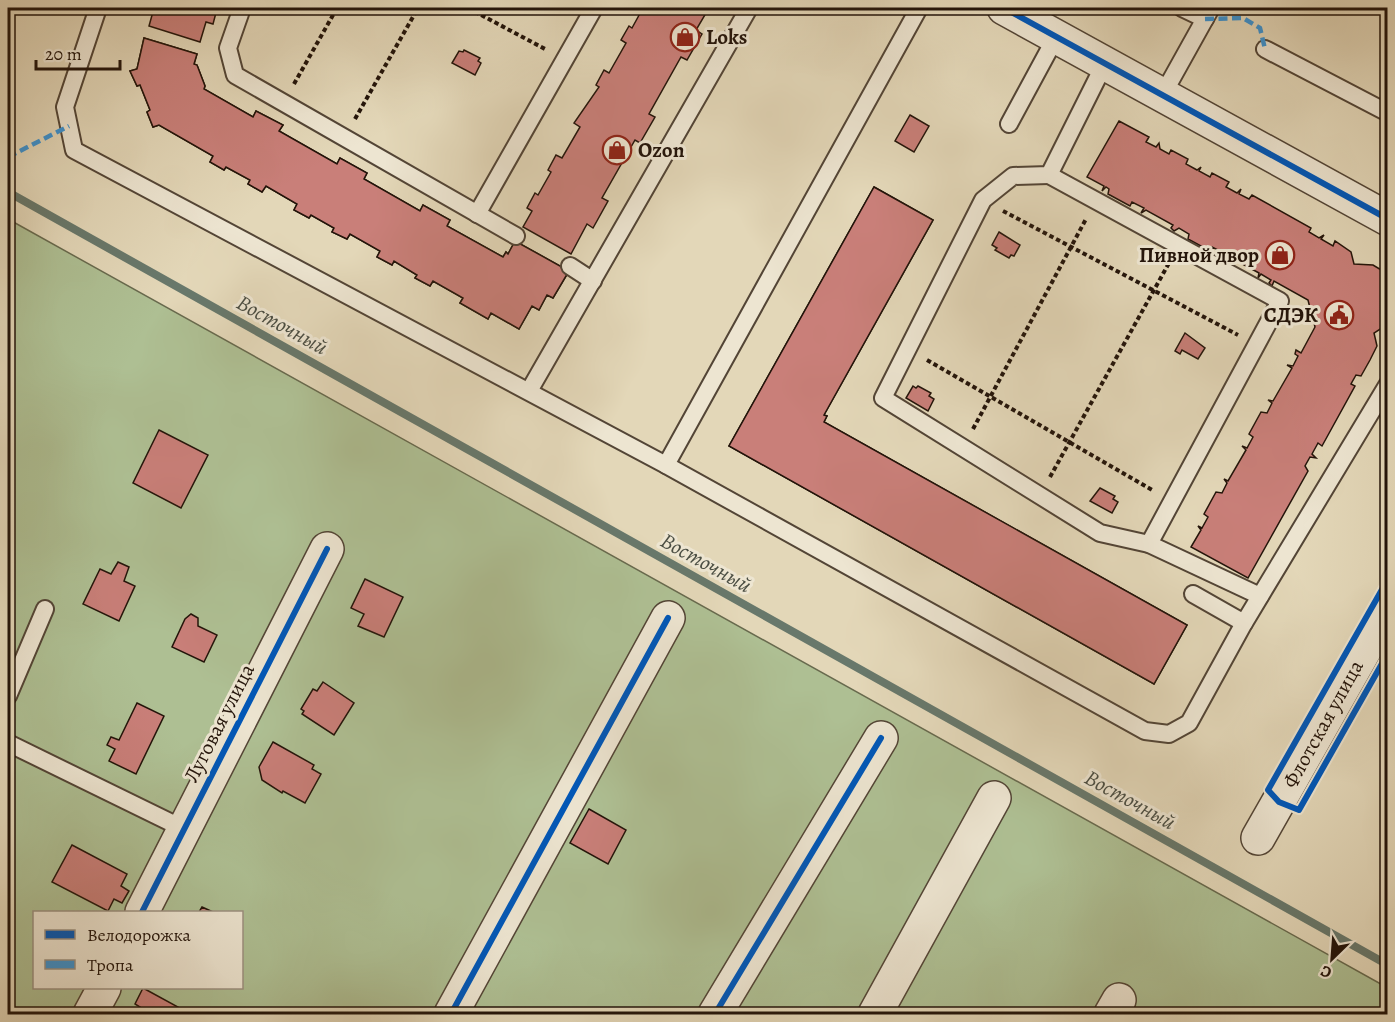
<svg xmlns="http://www.w3.org/2000/svg" width="1395" height="1022" font-family="Alegreya,serif">
  <style>
    .green { fill: #aebf93; stroke: #686a4e; stroke-width: 1.5; fill-rule: evenodd }
    .lines { fill: none; stroke-linecap: round; stroke-linejoin: round }
    .stream { stroke: #68786b; stroke-width: 8 }
    .building { fill: #c97f79; stroke: #23140a; stroke-width: 1.5 }
    .service-casing { stroke: #534536; stroke-width: 20 }
    .minor-casing { stroke: #534536; stroke-width: 36 }
    .tertiary-casing { stroke: #534536; stroke-width: 36 }
    .path { stroke: #23140a; stroke-width: 4; stroke-dasharray: 4.5 3; stroke-linecap: butt }
    .service { stroke: #ede5d1; stroke-width: 16 }
    .minor { stroke: #ede5d1; stroke-width: 33 }
    .tertiary { stroke: #ede5d1; stroke-width: 33 }
    .quiet { stroke: #3b93d2; stroke-width: 4.5; stroke-dasharray: 9 4.5; stroke-linecap: butt }
    .cycleway-casing { stroke: #ede5d1; stroke-width: 10 }
    .cycleway { stroke: #0057b8; stroke-width: 6 }
    .labels { text-anchor: middle; dominant-baseline: central; stroke-width: 6; stroke-linejoin: round; paint-order: stroke }
    .poi-label { font-size: 21px; font-weight: bold; fill: #23140a; stroke: #ede5d1; text-anchor: start }
    .street-label { font-size: 21px; fill: #23140a; stroke: #ede5d1 }
    .water-label { font-size: 22px; font-style: italic; fill: #4b4e43; stroke: #ede5d1 }
  </style>
  <rect width="100%" height="100%" fill="#e3d7b8"/>
  <filter id="stains"><feTurbulence type="fractalNoise" baseFrequency=".00333" numOctaves="4"/><feColorMatrix values="0 0 0 0 .2 0 0 0 0 .09 0 0 0 0 .02 0 0 0 .5 -.17"/></filter>
  <radialGradient id="worn" r=".72"><stop offset=".6" stop-color="#630" stop-opacity="0"/><stop offset="1" stop-color="#630" stop-opacity=".3"/></radialGradient>
  <!-- green -->
  <path class="green" d="M8,219l1380,769 -1,26h-1379zM34,912h208v76h-208z"/>
  <g class="lines">
    <!-- stream -->
    <g class="stream">
      <polyline points="8,12 9,8"/>
      <polyline points="8,192 1388,965"/>
    </g>
  </g>
  <!-- building -->
  <g class="building">
    <polygon points="154,8 214,8 217,9 213,24 206,22 200,42 149,26"/>
    <polygon points="643,8 709,8 696,30 702,34 687,60 681,57 649,114 655,117 640,143 635,140 602,198 608,201 593,228 587,224 571,254 523,227 532,211 527,208 535,193 538,195 551,172 548,170 556,155 562,158 580,127 574,123 599,87 596,85 604,70 609,73 626,43 621,40 629,26 632,28"/>
    <polygon points="144,38 197,54 194,64 197,65 205,86 204,89 253,117 256,111 283,125 279,131 337,164 340,158 367,173 364,179 420,211 423,205 450,220 447,226 503,257 506,252 508,254 515,241 569,271 553,298 547,295 539,310 532,306 519,329 491,313 488,319 460,303 463,298 433,281 430,286 415,278 417,275 394,261 392,265 377,257 380,251 350,234 347,239 332,232 334,228 311,215 309,218 294,210 297,204 266,186 262,192 248,184 250,180 226,167 224,170 210,162 213,156 159,125 153,127 147,112 150,110 140,85 137,86 130,71 137,69"/>
    <polygon points="144,38 197,54 194,64 197,65 205,86 204,89 253,117 256,111 283,125 279,131 337,164 340,158 367,173 364,179 420,211 423,205 450,220 447,226 503,257 506,252 508,254 515,241 569,271 553,298 547,295 539,310 532,306 519,329 491,313 488,319 460,303 463,298 433,281 430,286 415,278 417,275 394,261 392,265 377,257 380,251 350,234 347,239 332,232 334,228 311,215 309,218 294,210 297,204 266,186 262,192 248,184 250,180 226,167 224,170 210,162 213,156 159,125 153,127 147,112 150,110 140,85 137,86 130,71 137,69"/>
    <polygon points="464,50 480,58 478,61 481,63 475,75 452,63 459,51 463,52"/>
    <polygon points="910,115 929,126 914,152 895,141"/>
    <polygon points="1119,121 1149,137 1146,142 1156,147 1159,143 1160,149 1169,154 1171,150 1188,159 1186,164 1197,170 1201,167 1199,171 1210,177 1212,173 1229,182 1226,187 1237,193 1241,189 1239,194 1249,199 1252,195 1311,228 1309,232 1319,238 1324,235 1321,239 1333,246 1335,241 1351,252 1354,264 1373,265 1388,274 1388,324 1374,333 1377,346 1370,360 1361,376 1356,375 1351,384 1355,386 1322,446 1318,443 1312,454 1316,458 1310,457 1305,466 1308,471 1248,578 1191,547 1201,530 1198,526 1202,528 1208,517 1204,514 1216,492 1222,493 1227,483 1224,479 1228,481 1246,450 1242,446 1247,448 1253,437 1249,434 1261,412 1267,413 1272,403 1268,400 1273,401 1292,368 1287,365 1293,366 1298,356 1295,354 1296,350 1301,353 1315,327 1312,314 1306,314 1311,312 1308,300 1274,281 1272,286 1269,283 1271,280 1261,274 1258,278 1259,273 1226,255 1221,258 1224,253 1212,247 1210,251 1188,239 1189,234 1179,228 1174,231 1171,228 1173,225 1146,210 1141,213 1144,208 1132,202 1130,206 1108,194 1109,189 1106,187 1102,191 1104,186 1087,177"/>
    <polygon points="874,187 933,220 824,415 827,416 824,422 1187,625 1154,684 729,446"/>
    <polygon points="874,187 933,220 824,415 827,416 824,422 1187,625 1154,684 729,446"/>
    <polygon points="999,232 1020,245 1014,256 1011,255 1009,258 995,250 997,248 992,245"/>
    <polygon points="1185,333 1205,348 1198,359 1182,350 1180,354 1175,351"/>
    <polygon points="913,386 916,388 918,386 931,393 929,396 934,399 928,411 906,398"/>
    <polygon points="159,430 208,455 181,508 133,483"/>
    <polygon points="1100,488 1115,496 1113,499 1118,502 1112,513 1090,501"/>
    <polygon points="118,562 129,567 124,581 135,586 119,621 83,604 100,569 111,574"/>
    <polygon points="365,579 403,597 384,637 358,626 364,614 351,608"/>
    <polygon points="191,614 198,618 198,626 217,635 204,662 172,647 185,619"/>
    <polygon points="323,682 354,703 334,735 302,714 304,711 301,709 313,689 317,691"/>
    <polygon points="137,703 164,716 136,774 109,761 115,749 107,745 111,737 119,740"/>
    <polygon points="273,742 314,765 312,769 321,774 305,803 283,791 282,793 262,780 259,767"/>
    <polygon points="589,809 626,830 608,864 570,843"/>
    <polygon points="72,845 127,874 121,886 129,891 122,903 114,899 108,911 52,882"/>
    <polygon points="202,907 213,912 199,912"/>
    <polygon points="143,988 178,1007 175,1014 136,1014 140,1007 135,1004"/>
  </g>
  <g class="lines">
    <!-- service casing -->
    <g class="service-casing">
      <g id="service">
        <polyline points="98,8 65,107 74,150 666,465"/>
        <polyline points="242,8 228,48 235,75 516,236"/>
        <polyline points="919,8 666,465 1145,731 1169,734 1189,723 1244,623 1388,384"/>
        <polyline points="1182,8 1205,19"/>
        <polyline points="1265,49 1388,113"/>
        <polyline points="1104,65 1049,175 1013,176 983,200 883,398 1100,533 1149,544 1260,596"/>
        <polyline points="1162,96 1211,8"/>
        <polyline points="1009,124 1056,37"/>
        <polyline points="1049,175 1280,301 1149,544"/>
        <polyline points="477,214 594,8"/>
        <polyline points="570,266 593,281"/>
        <polyline points="529,391 749,8"/>
        <polyline points="1193,594 1244,623"/>
        <polyline points="8,696 45,609"/>
        <polyline points="8,743 184,829"/>
      </g>
    </g>
    <!-- minor casing -->
    <g class="minor-casing">
      <g id="minor">
        <polyline points="1004,8 1388,219"/>
        <polyline points="142,912 327,549"/>
        <polyline points="90,1014 104,988"/>
        <polyline points="451,1014 668,618"/>
        <polyline points="715,1014 881,738"/>
        <polyline points="875,1014 994,798"/>
        <polyline points="1111,1014 1119,1000"/>
      </g>
    </g>
    <!-- tertiary casing -->
    <g class="tertiary-casing">
      <polyline id="tertiary" points="1258,838 1388,609"/>
    </g>
    <!-- path -->
    <g class="path">
      <polyline points="468,8 545,49"/>
      <polyline points="294,84 337,8"/>
      <polyline points="355,119 418,8"/>
      <polyline points="1003,211 1238,335"/>
      <polyline points="927,360 1154,491"/>
      <polyline points="973,429 1086,219"/>
      <polyline points="1050,477 1169,263"/>
    </g>
    <!-- service -->
    <use href="#service" class="service"/>
    <!-- minor -->
    <use href="#minor" class="minor"/>
    <!-- tertiary -->
    <use href="#tertiary" class="tertiary"/>
    <!-- quiet -->
    <g class="quiet">
      <polyline points="1205,19 1243,18 1260,28 1265,49"/>
      <polyline points="8,157 69,126"/>
    </g>
    <!-- cycleway casing -->
    <g class="cycleway-casing">
      <g id="cycleway">
        <polyline points="1004,8 1388,219"/>
        <polyline points="1388,579 1268,790 1279,802 1299,810 1388,653"/>
        <polyline points="142,912 327,549"/>
        <polyline points="451,1014 668,618"/>
        <polyline points="715,1014 881,738"/>
      </g>
    </g>
    <!-- cycleway -->
    <use href="#cycleway" class="cycleway"/>
  </g>
  <!-- icons -->
  <defs>
    <g id="shop-ring" transform="scale(1.5)"><circle r="9.5" fill="#ede5d1" stroke="#8f2418" stroke-width="1.5"/><path d="M-5-2.5h2.3a2.7 3.5 0 0 1 5.4 0H5L5.5 6h-11ZM-1.5-2.5h3a1.5 2.3 0 0 0-3 0Z" fill="#8f2418"/></g>
    <g id="civic-ring" transform="scale(1.5)"><circle r="9.5" fill="#ede5d1" stroke="#8f2418" stroke-width="1.5"/><path d="M-.6-6.5H3V-4.5H.6V-3L4-1V1h2V6H-6V1h2V-1L-.6-3ZM-1.2 2.5V6h2.4V2.5Z" fill="#8f2418"/></g>
  </defs>
  <g fill-rule="evenodd">
    <use href="#shop-ring" x="685" y="37"/>
    <use href="#shop-ring" x="617" y="150"/>
    <use href="#shop-ring" x="1280" y="255"/>
    <use href="#civic-ring" x="1339" y="315"/>
  </g>
  <g class="labels">
    <!-- poi labels -->
    <g class="poi-label">
      <text x="706" y="37">Loks</text>
      <text x="638" y="150">Ozon</text>
      <text x="1259" y="255" text-anchor="end">Пивной двор</text>
      <text x="1318" y="315" text-anchor="end">СДЭК</text>
    </g>
    <!-- street labels -->
    <g class="street-label">
      <text transform="translate(219 723) rotate(-63)">Луговая улица</text>
      <text transform="translate(1323 724) rotate(-61)">Флотская улица</text>
    </g>
    <!-- water labels -->
    <g class="water-label">
      <text transform="translate(282 325) rotate(29)">Восточный</text>
      <text transform="translate(706 563) rotate(29)">Восточный</text>
      <text transform="translate(1130 800) rotate(29)">Восточный</text>
    </g>
  </g>
  <!-- margin -->
  <rect width="1395" height="1022" fill="none" stroke="#e3d7b8" stroke-width="30"/>
  <rect x="9" y="9" width="1377" height="1004" fill="none" stroke="#23140a" stroke-width="3"/>
  <rect x="15" y="15" width="1365" height="992" fill="none" stroke="#23140a" stroke-width="1.5"/>
  <!-- legend -->
  <rect x="33" y="911" width="210" height="78" fill="#ede5d1" stroke="#9c9181" stroke-width="1.5"/>
  <rect x="45" y="930" width="30" height="9" fill="#0057b8" stroke="#9c9181" stroke-width="1.5"/>
  <text x="87" y="941" font-size="18" fill="#23140a">Велодорожка</text>
  <rect x="45" y="960" width="30" height="9" fill="#3b93d2" stroke="#9c9181" stroke-width="1.5"/>
  <text x="87" y="971" font-size="18" fill="#23140a">Тропа</text>
  <!-- north arrow -->
  <g transform="translate(1332 959) rotate(205)" stroke="#ede5d1" stroke-width="4.5" paint-order="stroke">
  <path d="M0-4.5L10 22L0 15L-10 22Z" fill="#23140a"/>
  <text y="-9" font-size="16" font-weight="bold" text-anchor="middle" fill="#23140a">С</text>
  </g>
  <!-- scale -->
  <path d="M36 60v9h84v-9" fill="none" stroke="#23140a" stroke-width="3"/>
  <text x="45" y="60" font-size="18" fill="#23140a" stroke="#ede5d1" stroke-width="4.5" paint-order="stroke">20 m</text>
  <rect width="100%" height="100%" filter="url(#stains)"/>
  <rect width="100%" height="100%" fill="url(#worn)"/>
</svg>
